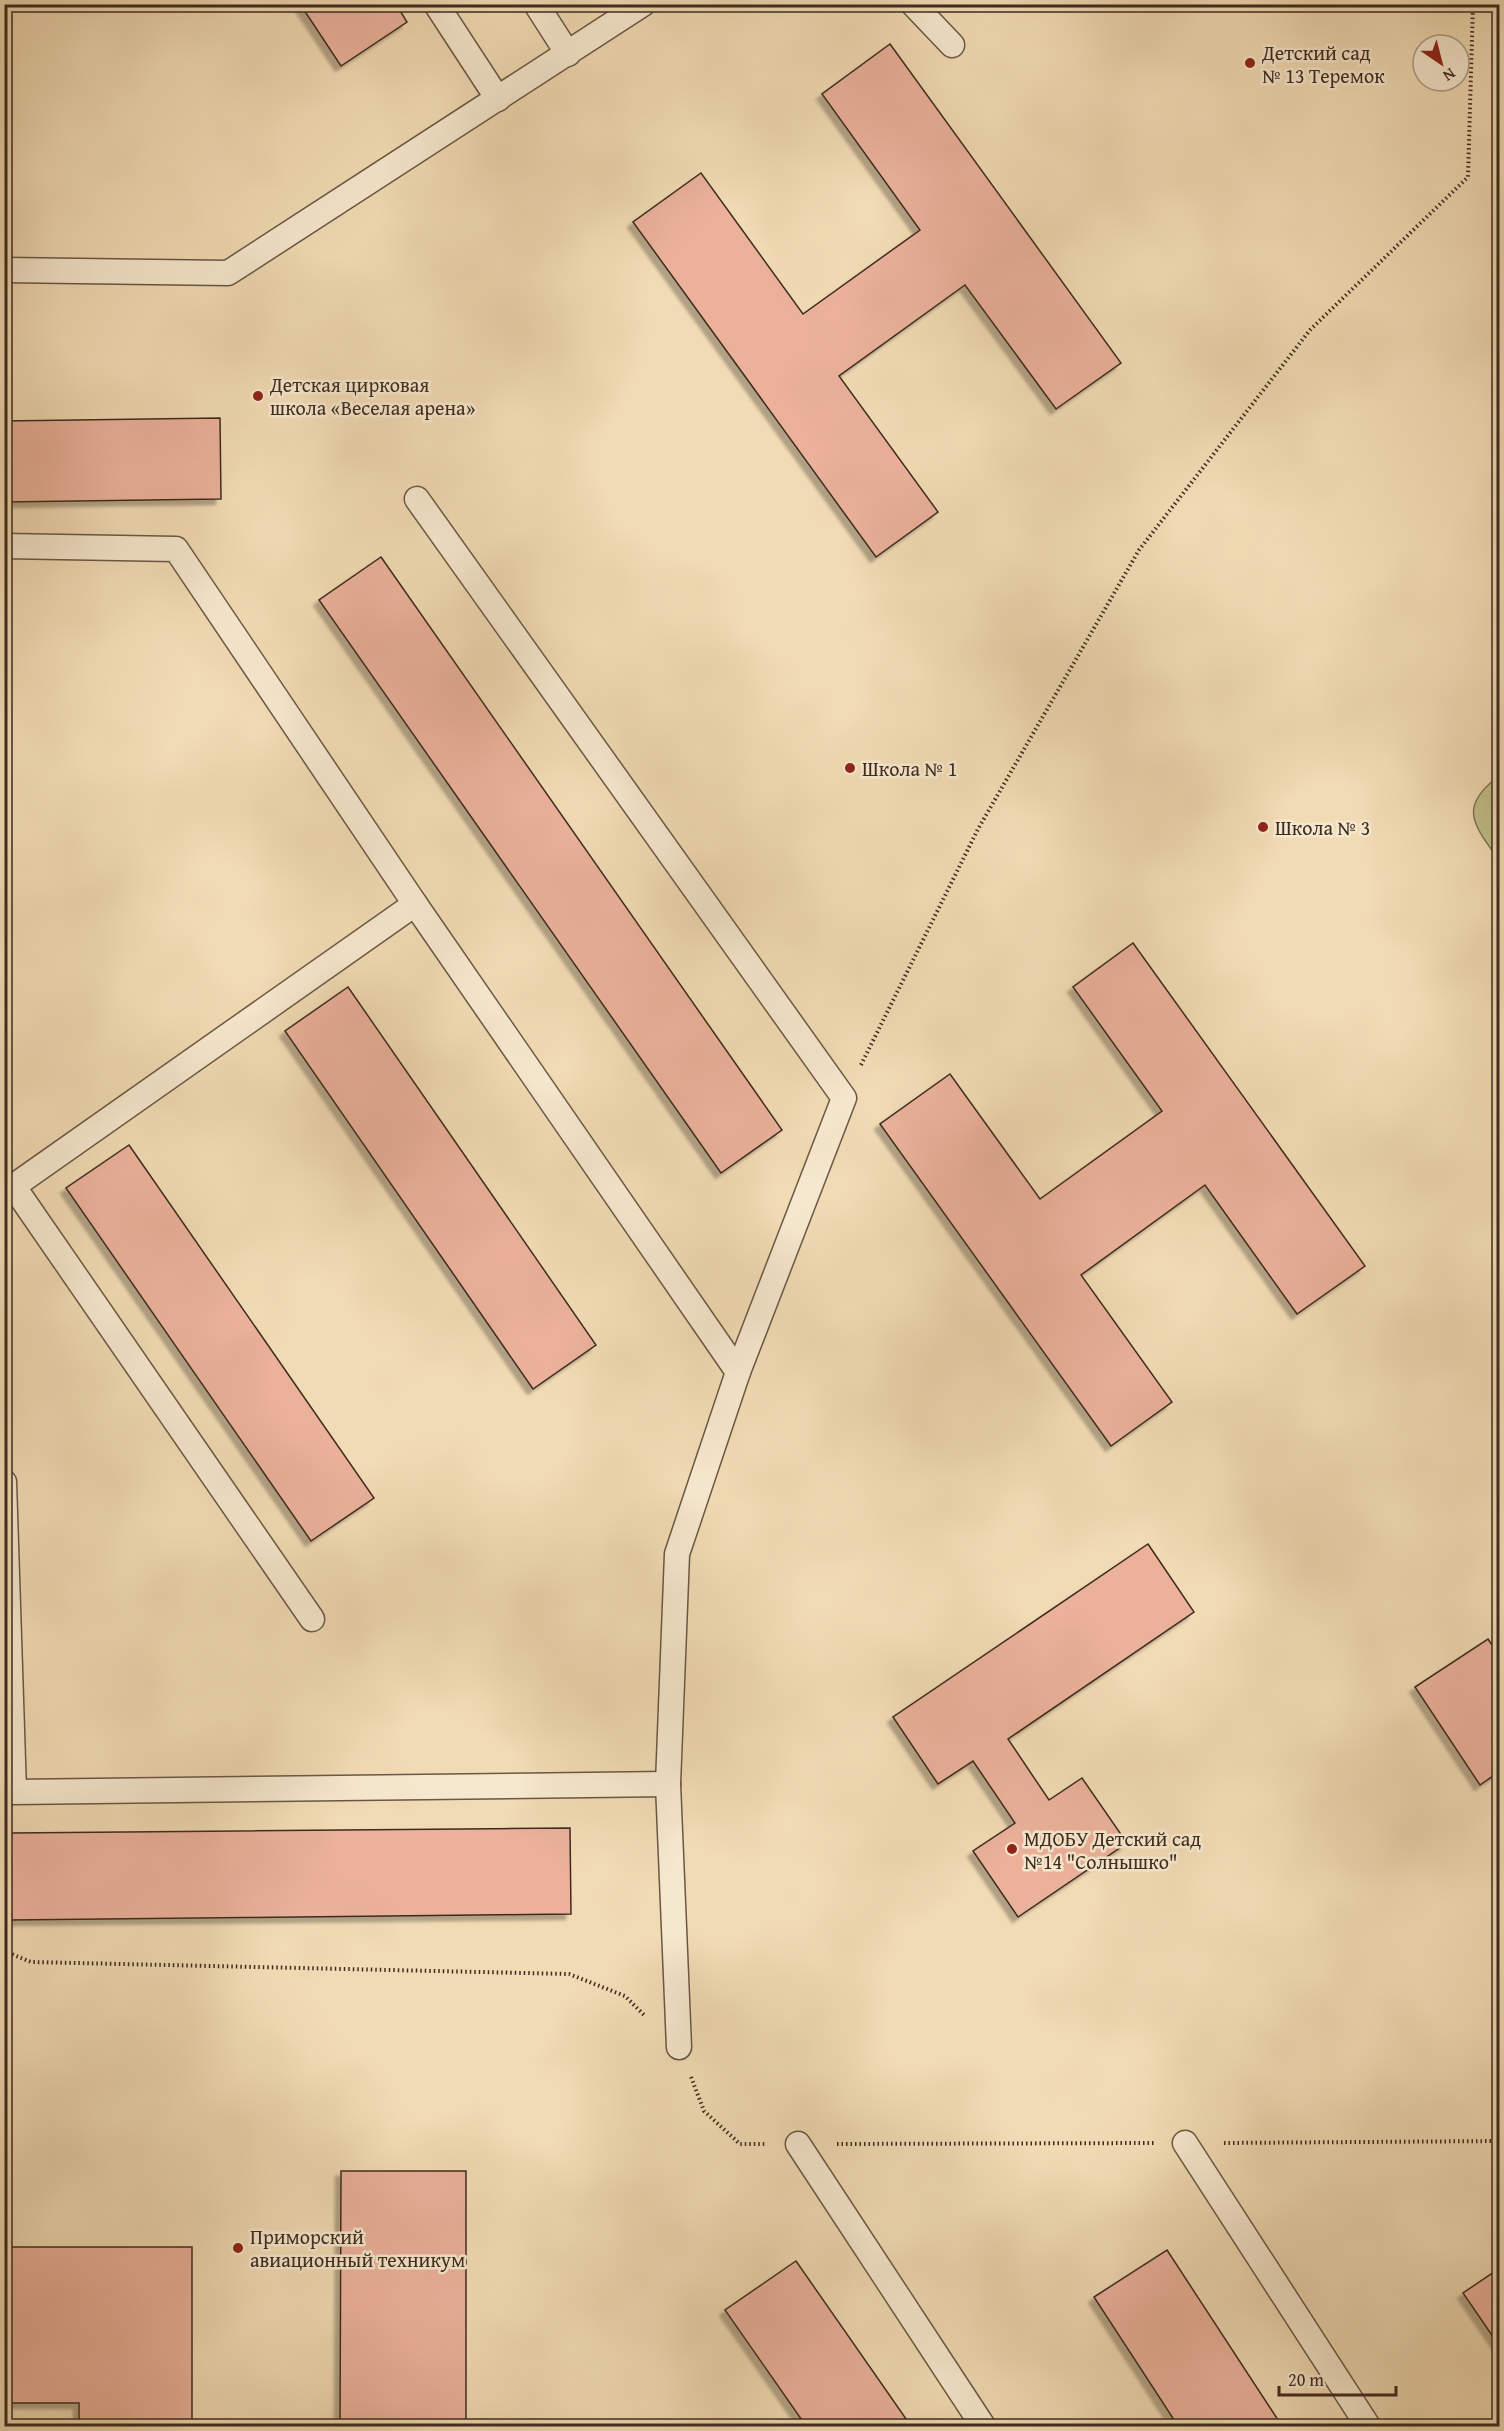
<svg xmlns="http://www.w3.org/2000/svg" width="1504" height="2431" font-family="'Gentium Book Plus',serif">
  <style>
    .green { fill: #c1be88; stroke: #7f7454; stroke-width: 1.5 }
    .building { fill: #ebb19b; stroke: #3d2b1f; stroke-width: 1.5; filter: url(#shadow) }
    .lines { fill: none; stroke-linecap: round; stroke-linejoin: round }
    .service-casing { stroke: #6a5744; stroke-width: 27 }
    .path { stroke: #3d2b1f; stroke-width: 4; stroke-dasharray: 1.5 3; stroke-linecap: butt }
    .service { stroke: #f6e8ce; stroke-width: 24 }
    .poi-dot { fill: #8f2418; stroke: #f6e8ce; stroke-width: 2 }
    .labels { text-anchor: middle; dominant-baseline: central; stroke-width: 5; stroke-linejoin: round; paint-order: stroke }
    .poi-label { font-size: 20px; fill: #3d2b1f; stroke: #f6e8ce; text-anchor: start }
  </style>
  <defs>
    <filter id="shadow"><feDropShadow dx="-5.5" dy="5.5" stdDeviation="1.5" flood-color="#0004"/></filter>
  </defs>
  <rect width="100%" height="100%" fill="#f1dbb4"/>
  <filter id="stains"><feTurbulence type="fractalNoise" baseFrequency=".00333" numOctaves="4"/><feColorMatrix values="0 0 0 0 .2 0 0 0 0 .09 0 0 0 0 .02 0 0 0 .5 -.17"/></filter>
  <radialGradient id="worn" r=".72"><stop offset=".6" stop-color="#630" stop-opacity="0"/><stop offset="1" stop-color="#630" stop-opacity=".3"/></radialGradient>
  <!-- green -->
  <path class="green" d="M1499,776v84c-25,-35 -42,-53 0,-84z"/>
  <!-- building -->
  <g class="building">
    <polygon points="300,4 396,4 407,22 341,66"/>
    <polygon points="890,44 1121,363 1056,409 965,285 839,376 938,512 876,557 633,222 701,173 803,314 920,230 822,94"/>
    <polygon points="220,418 221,499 4,502 4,421"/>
    <polygon points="381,557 782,1130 721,1173 319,600"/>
    <polygon points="1133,943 1365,1266 1297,1314 1205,1185 1081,1275 1172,1402 1111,1446 880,1124 950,1074 1040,1199 1162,1111 1073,987"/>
    <polygon points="348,987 596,1345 533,1389 285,1031"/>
    <polygon points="129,1145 374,1498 311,1541 66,1188"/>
    <polygon points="1148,1544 1194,1612 1008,1739 1049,1800 1082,1778 1127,1843 1018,1917 973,1851 1015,1823 973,1761 938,1784 893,1717"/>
    <polygon points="1488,1639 1500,1657 1500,1771 1480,1785 1415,1687"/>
    <polygon points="570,1828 571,1914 10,1920 10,1833"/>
    <polygon points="341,2171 466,2171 466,2426 340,2426"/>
    <polygon points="4,2247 192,2247 192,2426 79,2426 79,2403 4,2403"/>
    <polygon points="1167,2250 1282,2426 1178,2426 1094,2297"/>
    <polygon points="796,2261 911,2426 806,2426 725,2310"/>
    <polygon points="1500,2268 1500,2347 1463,2293"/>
  </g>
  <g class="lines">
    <!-- service casing -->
    <g class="service-casing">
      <g id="service">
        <polyline points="436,4 498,99"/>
        <polyline points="536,4 568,54"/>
        <polyline points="913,4 952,45"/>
        <polyline points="4,270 228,273 643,4"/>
        <polyline points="417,499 844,1098 738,1372 677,1554 668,1784 679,2047"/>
        <polyline points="4,546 176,549 415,904 4,1193"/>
        <polyline points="415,904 738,1372"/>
        <polyline points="14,1187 312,1619"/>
        <polyline points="4,1482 14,1792 668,1784"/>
        <polyline points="1185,2143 1368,2426"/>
        <polyline points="798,2144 983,2426"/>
      </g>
    </g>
    <!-- path -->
    <g class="path">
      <polyline points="861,1065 978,829 1139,550 1310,330 1468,177 1473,4"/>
      <polyline points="4,1951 31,1962 569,1974 625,1996 644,2015"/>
      <polyline points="691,2077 704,2111 740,2144 767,2144"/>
      <polyline points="1224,2143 1500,2141"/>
      <polyline points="837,2144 1154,2143"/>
    </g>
    <!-- service -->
    <use href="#service" class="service"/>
  </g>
  <!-- markers -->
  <g class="poi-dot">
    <circle cx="1250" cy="63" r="6"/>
    <circle cx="258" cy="396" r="6"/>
    <circle cx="850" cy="768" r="6"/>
    <circle cx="1263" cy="827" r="6"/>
    <circle cx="1012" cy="1849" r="6"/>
    <circle cx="238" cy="2248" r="6"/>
  </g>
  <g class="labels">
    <!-- poi labels -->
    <g class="poi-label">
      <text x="1262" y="52">Детский сад<tspan x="1262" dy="23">№ 13 Теремок</tspan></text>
      <text x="270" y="384">Детская цирковая<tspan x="270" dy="23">школа «Веселая арена»</tspan></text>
      <text x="862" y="768">Школа № 1</text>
      <text x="1275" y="827">Школа № 3</text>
      <text x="1024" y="1838">МДОБУ Детский сад<tspan x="1024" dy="23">№14 "Солнышко"</tspan></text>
      <text x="250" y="2236">Приморский<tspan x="250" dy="23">авиационный техникум</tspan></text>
    </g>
  </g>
  <!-- margin -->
  <rect width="1504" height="2431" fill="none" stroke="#f1dbb4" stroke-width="24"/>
  <rect x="6" y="6" width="1492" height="2419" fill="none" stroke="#3d2b1f" stroke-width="3"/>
  <rect x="12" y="12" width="1480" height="2407" fill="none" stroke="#3d2b1f" stroke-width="1.5"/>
  <!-- north arrow -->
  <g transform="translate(1441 63) rotate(145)"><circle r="28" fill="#f6e8ce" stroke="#ac9c88" stroke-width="1.5"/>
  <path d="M0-4.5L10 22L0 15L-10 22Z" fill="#8f2418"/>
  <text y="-9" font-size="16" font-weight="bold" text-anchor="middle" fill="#3d2b1f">N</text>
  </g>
  <!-- scale -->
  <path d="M1279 2386v9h117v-9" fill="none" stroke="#3d2b1f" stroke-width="3"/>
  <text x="1288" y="2386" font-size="18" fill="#3d2b1f" stroke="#f6e8ce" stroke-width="4.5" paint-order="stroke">20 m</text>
  <rect width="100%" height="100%" filter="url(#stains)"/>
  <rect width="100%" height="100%" fill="url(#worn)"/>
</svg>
